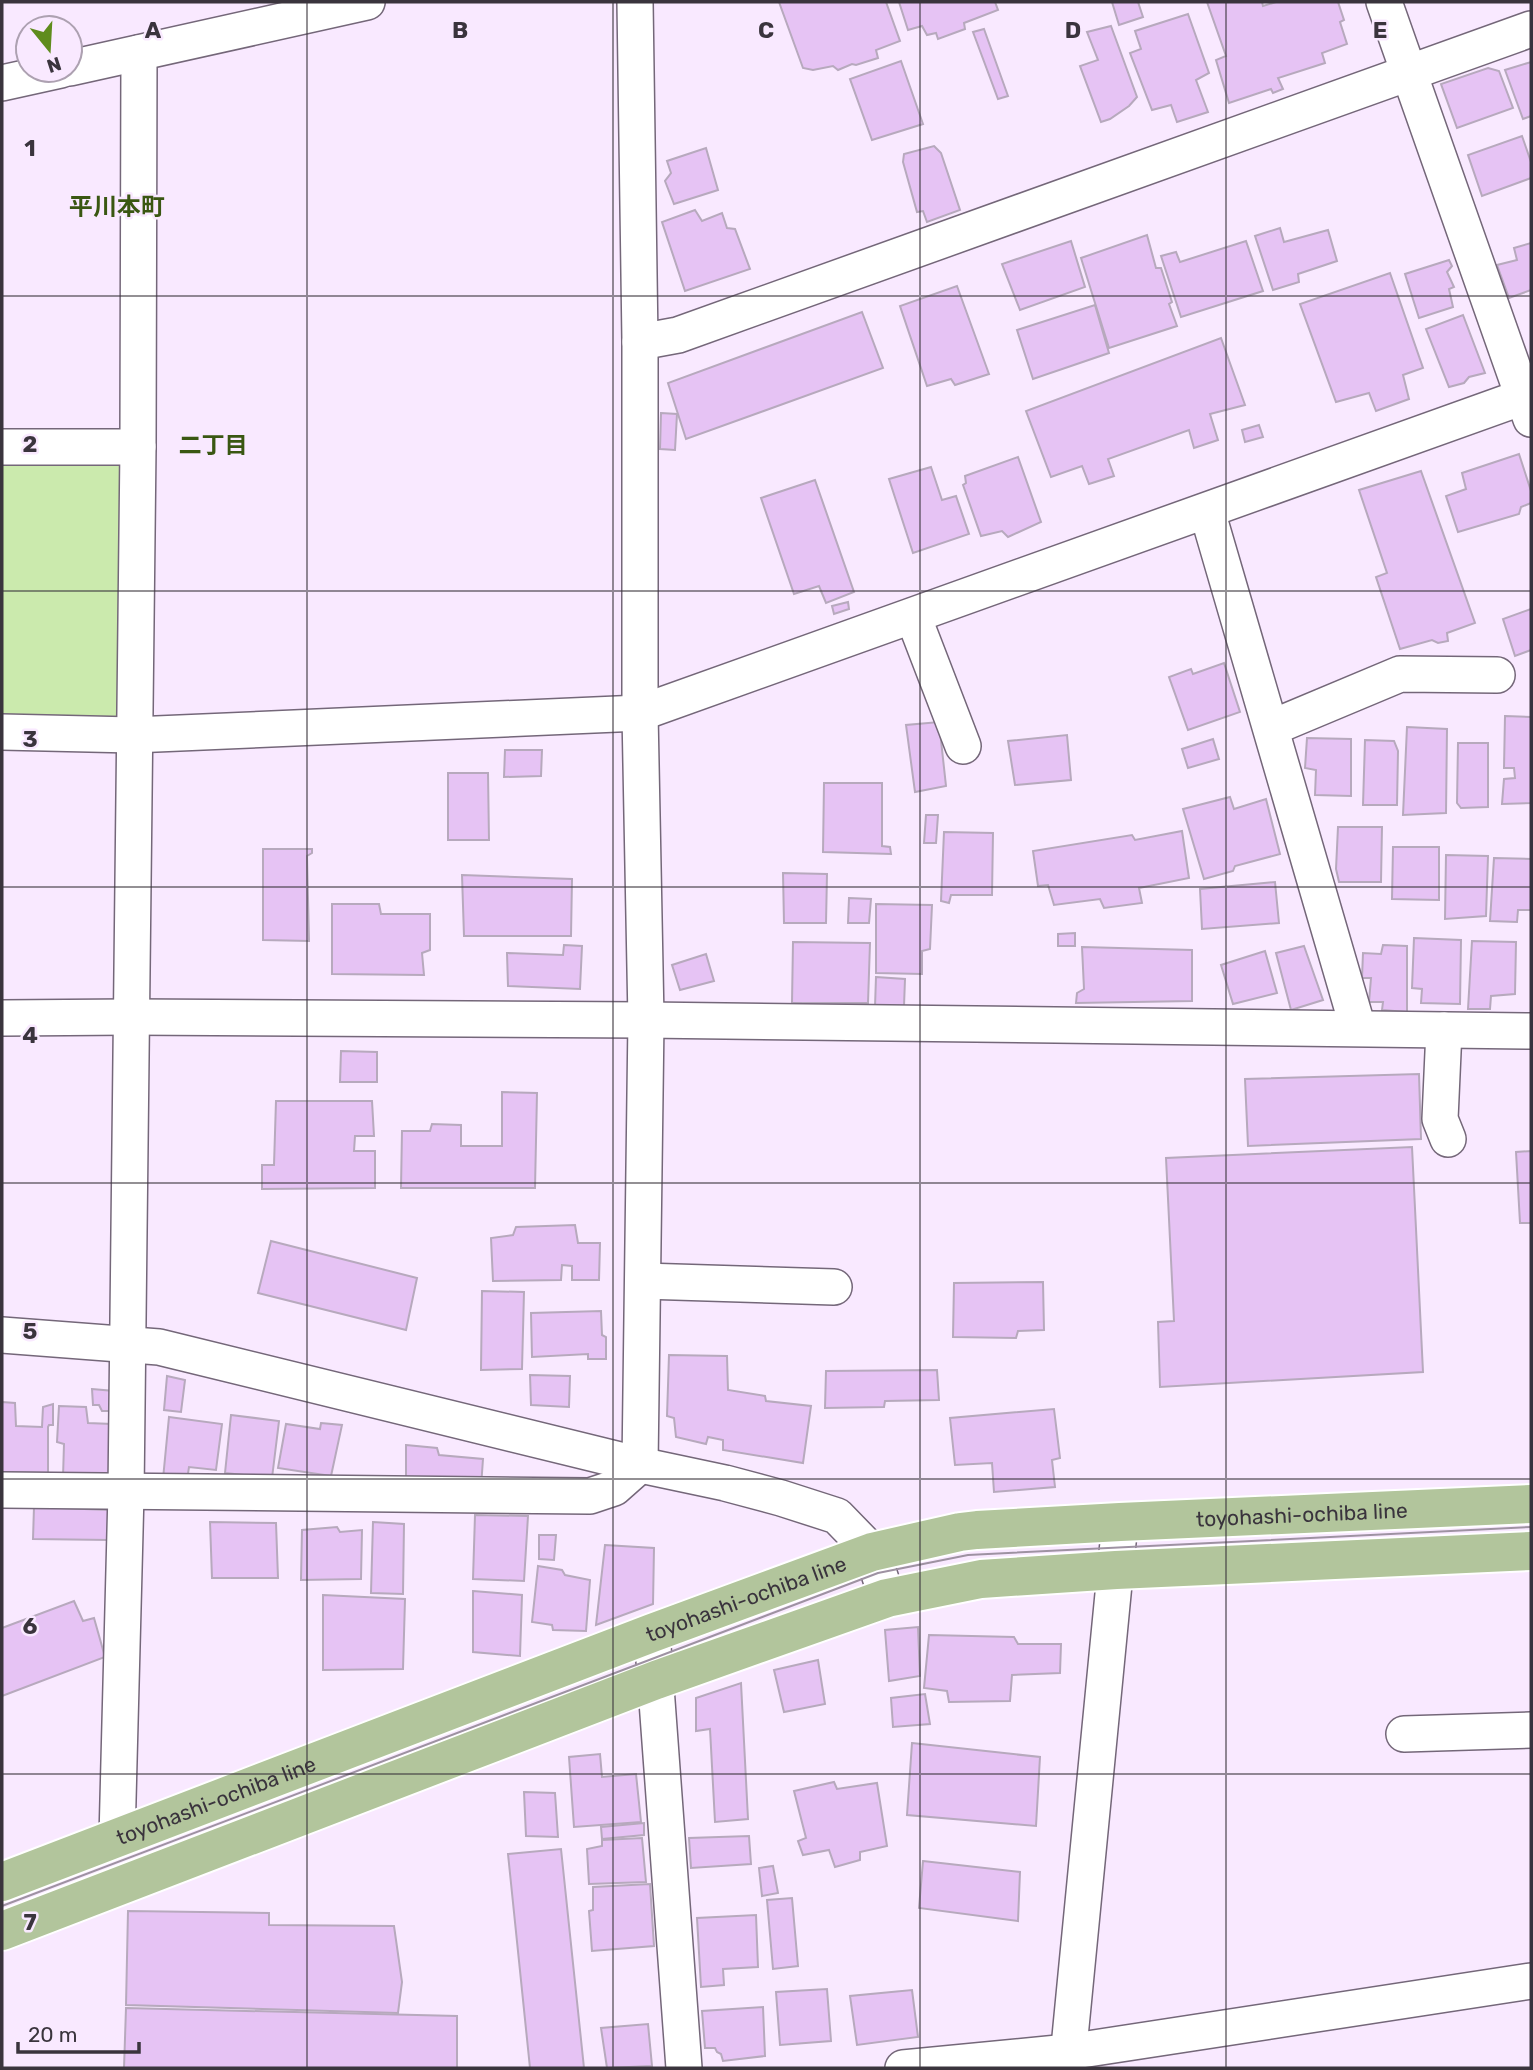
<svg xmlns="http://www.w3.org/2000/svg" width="1533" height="2070" font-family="Rubik,'Noto Sans JP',sans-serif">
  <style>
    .green { fill: #cbeaad }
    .building { fill: #e6c3f4; stroke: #b7a9bd; stroke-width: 2 }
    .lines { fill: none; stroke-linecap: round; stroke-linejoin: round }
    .street-casing { stroke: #746779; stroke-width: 38 }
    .primary-casing { stroke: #fff; stroke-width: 42 }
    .street { stroke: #fff; stroke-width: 35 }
    .primary { stroke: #b2c59c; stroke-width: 38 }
    .tram { stroke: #9e92a2; stroke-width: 2 }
    .grid { fill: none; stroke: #3a343d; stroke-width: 2; stroke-opacity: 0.55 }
    .labels { text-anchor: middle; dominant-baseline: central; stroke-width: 5; stroke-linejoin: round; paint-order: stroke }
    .street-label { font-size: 21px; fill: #3a343d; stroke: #f9e9ff }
    .neighbourhood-label { font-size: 23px; font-weight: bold; fill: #3a5712; stroke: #f9e9ff }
    .quarter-label { font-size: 24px; font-weight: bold; fill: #3a5712; stroke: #f9e9ff }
    .grid-label { font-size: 23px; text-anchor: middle; font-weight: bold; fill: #3a343d; stroke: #f9e9ff; stroke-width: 5; stroke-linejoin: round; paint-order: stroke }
  </style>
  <rect width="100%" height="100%" fill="#f9e9ff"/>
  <!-- green -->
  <polygon class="green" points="2,447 138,447 133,709 106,730 2,730"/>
  <!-- building -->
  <g class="building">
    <polygon points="779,2 886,2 900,41 876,50 878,58 856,65 852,64 838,70 833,66 813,70 803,68"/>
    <polygon points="899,2 995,2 998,10 964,23 965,29 938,39 936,33 927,35 922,26 908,30"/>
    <polygon points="1112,2 1138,2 1143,17 1119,25"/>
    <polygon points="1207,2 1262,2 1263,6 1276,2 1338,2 1344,20 1340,22 1347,44 1322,53 1325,63 1278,78 1283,89 1273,93 1271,89 1229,103 1216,60 1226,56"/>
    <polygon points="1188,14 1209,73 1196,80 1208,112 1177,122 1171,105 1152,110 1130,53 1141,49 1135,31"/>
    <polygon points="1111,26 1137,97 1129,106 1110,119 1101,122 1080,66 1098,60 1087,32"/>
    <polygon points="984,29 1008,96 998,99 973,32"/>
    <polygon points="901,61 923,124 872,140 850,79"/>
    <polygon points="1531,62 1531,116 1523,119 1505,70"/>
    <polygon points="1488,68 1499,71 1513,108 1457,128 1441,84"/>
    <polygon points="1522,136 1531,162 1531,178 1482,196 1468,155"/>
    <polygon points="934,146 941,153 960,210 927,222 923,211 917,212 903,162 904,154"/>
    <polygon points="706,148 718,190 674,204 665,181 671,173 667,161"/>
    <polygon points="695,210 702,221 722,213 727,228 735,229 750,269 685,291 662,222"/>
    <polygon points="1280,228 1284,242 1328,230 1337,261 1298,274 1299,282 1273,290 1255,236"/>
    <polygon points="1147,235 1156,268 1161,268 1172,302 1169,304 1177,326 1109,348 1081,258"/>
    <polygon points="1071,241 1085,287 1020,310 1002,264"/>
    <polygon points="1246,241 1263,291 1181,317 1161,256 1176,252 1180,262"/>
    <polygon points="1531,243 1531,290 1509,298 1497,265 1517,260 1514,248"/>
    <polygon points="1449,260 1452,266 1447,272 1454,287 1449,289 1453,307 1419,318 1405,274"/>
    <polygon points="1390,273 1423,368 1403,375 1409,399 1376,411 1369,393 1336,402 1300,304"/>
    <polygon points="957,286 989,374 955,385 951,379 927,386 900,306"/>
    <polygon points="1095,305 1109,353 1033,379 1017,330"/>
    <polygon points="862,312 883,368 686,439 668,383"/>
    <polygon points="1463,315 1485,373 1469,377 1464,383 1449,387 1426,329"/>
    <polygon points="1221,338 1245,405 1210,414 1218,440 1194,448 1189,430 1108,459 1114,476 1089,484 1082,466 1051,477 1026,411"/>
    <polygon points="661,413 677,414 675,450 660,449"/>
    <polygon points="1259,425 1263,437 1245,442 1242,430"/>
    <polygon points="1519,454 1531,491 1531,503 1521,507 1519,514 1458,532 1446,496 1466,489 1462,473"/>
    <polygon points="1018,457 1041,522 1008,537 1002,531 981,536 963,485 966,483 965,476"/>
    <polygon points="931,467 942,500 956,496 969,534 913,553 889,479"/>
    <polygon points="1421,471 1475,623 1447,633 1448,641 1438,643 1432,640 1400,649 1376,577 1387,573 1359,490"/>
    <polygon points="815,480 854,592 826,603 819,586 794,594 761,498"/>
    <polygon points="848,602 849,609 834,614 832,606"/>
    <polygon points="1531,609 1531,650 1515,656 1503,619"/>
    <polygon points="1224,663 1240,712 1188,730 1169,677 1191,669 1193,674"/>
    <polygon points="1505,716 1531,717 1531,803 1502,804 1504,779 1515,778 1514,768 1504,768"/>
    <polygon points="939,722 946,786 915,792 906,725"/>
    <polygon points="1407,727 1447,729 1446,813 1403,815"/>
    <polygon points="1067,735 1071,780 1015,785 1008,741"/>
    <polygon points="1307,738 1351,739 1351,796 1315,795 1316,770 1305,768"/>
    <polygon points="1213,739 1219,759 1188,768 1182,749"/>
    <polygon points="1365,740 1394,741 1398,751 1397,805 1363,805"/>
    <polygon points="1458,743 1488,743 1488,807 1461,808 1457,803"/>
    <polygon points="505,750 542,750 541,776 504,777"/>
    <polygon points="448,773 488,773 489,840 448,840"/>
    <polygon points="824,783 882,783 882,846 890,847 891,854 823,852"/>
    <polygon points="1230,797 1234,809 1266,799 1280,854 1235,866 1233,871 1204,879 1183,809"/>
    <polygon points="926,815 938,815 936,843 924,843"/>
    <polygon points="1338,827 1382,827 1381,882 1339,882 1336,869"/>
    <polygon points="1182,831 1189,878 1139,888 1142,903 1104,908 1100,899 1054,905 1048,885 1038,886 1033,851 1132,835 1135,840"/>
    <polygon points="944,832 993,833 992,895 951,895 949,903 941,901"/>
    <polygon points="1393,847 1439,847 1439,900 1392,899"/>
    <polygon points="263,849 312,849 312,853 307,856 309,941 263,940"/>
    <polygon points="1446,855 1488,856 1486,916 1445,919"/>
    <polygon points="1494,858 1531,859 1531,910 1518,910 1517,922 1490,921"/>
    <polygon points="783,873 827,874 826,923 784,923"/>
    <polygon points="462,875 572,879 571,936 464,936"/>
    <polygon points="1275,882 1279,923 1202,929 1200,889"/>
    <polygon points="849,898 871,899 869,923 848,923"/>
    <polygon points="332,904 379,904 381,914 430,914 430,950 422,953 424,975 332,974"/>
    <polygon points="876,904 932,905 930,949 922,951 922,974 876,973"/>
    <polygon points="1075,933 1075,946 1058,946 1058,934"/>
    <polygon points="1414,938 1461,940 1460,1004 1421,1003 1422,989 1412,988"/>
    <polygon points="1472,941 1516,942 1515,994 1491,996 1490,1009 1468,1009"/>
    <polygon points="793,942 870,943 868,1003 792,1003"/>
    <polygon points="564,945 582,946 580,989 508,986 507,953 563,955"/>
    <polygon points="1383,945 1407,946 1407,1012 1382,1010 1383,1002 1369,1002 1371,978 1362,978 1363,953 1381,954"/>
    <polygon points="1304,946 1323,1000 1291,1010 1276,953"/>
    <polygon points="1082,947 1192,950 1192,1001 1076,1003 1077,993 1084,989"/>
    <polygon points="1265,951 1277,993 1233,1004 1221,965"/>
    <polygon points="706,954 714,981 680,990 672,965"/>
    <polygon points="876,977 905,979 904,1006 875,1007"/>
    <polygon points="341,1051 377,1052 377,1082 340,1082"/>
    <polygon points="1419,1074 1421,1139 1248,1146 1245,1079"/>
    <polygon points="502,1092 537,1093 535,1188 401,1188 402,1131 430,1131 432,1124 461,1125 461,1146 502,1146"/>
    <polygon points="276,1101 372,1101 374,1136 355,1136 354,1151 375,1151 375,1188 262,1189 262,1165 274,1165"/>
    <polygon points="1412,1147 1423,1372 1160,1387 1158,1322 1174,1321 1166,1158"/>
    <polygon points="1531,1151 1531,1223 1520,1223 1516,1152"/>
    <polygon points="575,1225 578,1243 600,1243 599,1280 572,1280 572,1266 562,1265 561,1280 493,1281 491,1238 513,1235 516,1227"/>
    <polygon points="271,1241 417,1278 406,1330 258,1293"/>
    <polygon points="1043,1282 1044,1330 1018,1331 1016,1338 953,1337 954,1283"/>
    <polygon points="482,1291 524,1292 522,1369 481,1370"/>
    <polygon points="601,1311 602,1335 606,1337 606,1359 588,1359 588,1354 532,1357 531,1313"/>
    <polygon points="669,1355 727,1356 728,1390 765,1396 766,1401 811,1406 803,1463 723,1450 723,1440 708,1437 706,1444 676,1437 674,1418 667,1416"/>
    <polygon points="937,1370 939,1400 885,1401 884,1407 825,1408 826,1371"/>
    <polygon points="530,1375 570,1376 569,1407 531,1405"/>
    <polygon points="167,1376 185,1380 181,1412 164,1410"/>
    <polygon points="92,1389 114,1391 112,1411 102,1411 99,1405 93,1405"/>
    <polygon points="2,1402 15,1403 16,1426 42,1427 43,1407 53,1404 53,1425 49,1425 48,1427 48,1473 2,1472"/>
    <polygon points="59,1406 86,1407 88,1423 112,1424 112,1478 63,1477 64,1444 57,1442"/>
    <polygon points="1054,1409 1060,1458 1052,1460 1055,1487 994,1492 992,1463 955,1465 950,1418"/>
    <polygon points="231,1415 279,1421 272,1478 225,1473"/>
    <polygon points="169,1417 222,1424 216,1470 189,1467 187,1480 163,1479"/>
    <polygon points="321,1423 342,1425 331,1476 278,1468 286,1424 320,1429"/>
    <polygon points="406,1445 437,1448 439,1455 483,1459 481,1487 406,1479"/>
    <polygon points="34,1507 109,1510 109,1540 33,1539"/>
    <polygon points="475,1515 528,1516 524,1581 473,1579"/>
    <polygon points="210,1522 276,1523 278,1578 212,1578"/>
    <polygon points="373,1522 404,1524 403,1594 371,1593"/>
    <polygon points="337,1527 340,1532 362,1530 361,1579 301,1580 302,1530"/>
    <polygon points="539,1535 556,1535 554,1560 539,1559"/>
    <polygon points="605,1545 654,1548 653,1604 596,1625"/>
    <polygon points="538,1566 562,1570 565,1575 590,1580 586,1631 553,1630 552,1625 532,1622"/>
    <polygon points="473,1591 522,1595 520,1656 473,1652"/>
    <polygon points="323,1595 405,1599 403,1669 323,1670"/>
    <polygon points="74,1601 83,1621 94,1618 105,1657 2,1696 2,1628"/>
    <polygon points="918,1627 920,1676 889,1681 885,1630"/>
    <polygon points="929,1635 1014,1637 1018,1644 1061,1644 1060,1673 1012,1675 1010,1701 949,1702 947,1691 924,1688"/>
    <polygon points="818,1660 825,1704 784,1712 774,1670"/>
    <polygon points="741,1683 748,1819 715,1822 710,1729 696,1731 696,1698"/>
    <polygon points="925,1694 930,1724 893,1727 891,1698"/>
    <polygon points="912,1743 1040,1757 1036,1826 907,1815"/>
    <polygon points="600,1754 602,1777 636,1774 641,1822 574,1827 569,1757"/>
    <polygon points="834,1782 837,1789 877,1783 887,1846 860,1852 860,1860 835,1867 829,1850 803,1855 798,1841 806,1838 794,1791"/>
    <polygon points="524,1792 555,1793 558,1837 526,1836"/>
    <polygon points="644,1823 644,1835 602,1839 601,1827"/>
    <polygon points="749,1836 751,1864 691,1868 689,1838"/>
    <polygon points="642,1838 646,1882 589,1884 587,1849 602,1846 602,1840"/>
    <polygon points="561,1849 584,2068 530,2068 508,1854"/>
    <polygon points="923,1861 1020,1872 1018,1921 919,1908"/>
    <polygon points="773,1866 778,1893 762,1896 759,1868"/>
    <polygon points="650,1884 654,1946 592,1951 589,1911 593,1910 593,1887"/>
    <polygon points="792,1898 798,1966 773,1969 767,1900"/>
    <polygon points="128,1911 269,1913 269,1925 394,1926 402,1982 398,2013 126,2005"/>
    <polygon points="756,1915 758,1967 723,1969 724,1985 701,1987 697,1918"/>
    <polygon points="827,1989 831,2041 780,2045 776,1992"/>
    <polygon points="912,1990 918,2037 857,2045 850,1996"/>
    <polygon points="763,2007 765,2056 723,2061 721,2054 717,2052 715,2048 705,2048 702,2011"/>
    <polygon points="126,2008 457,2016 457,2068 124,2068"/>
    <polygon points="648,2024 652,2066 607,2068 601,2028"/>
  </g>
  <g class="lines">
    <!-- street casing -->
    <g class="street-casing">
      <g id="street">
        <polyline points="1384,2 1531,419"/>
        <polyline points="70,68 367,2"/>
        <polyline points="2,83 61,70"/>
        <polyline points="640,342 678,335 1531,29"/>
        <polyline points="2,447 138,447"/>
        <polyline points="1207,511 1358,1028"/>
        <polyline points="913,616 963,746"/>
        <polyline points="1271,728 1400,674 1497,675"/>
        <polyline points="2,732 133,735 640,713 1531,394"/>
        <polyline points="2,1018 131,1017 646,1020 1531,1031"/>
        <polyline points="1444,1030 1440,1119 1448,1139"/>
        <polyline points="643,1281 834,1287"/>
        <polyline points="2,1335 159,1347 640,1465 725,1483 781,1498 837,1516 872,1552 887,1598"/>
        <polyline points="2,1490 590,1496 614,1488 640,1465 646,1020 640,713 640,342 635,2"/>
        <polyline points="652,1633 684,2068"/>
        <polyline points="1404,1734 1531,1730"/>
        <polyline points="117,1838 126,1493 138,447 139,53"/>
        <polyline points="903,2068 1068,2052 1531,1981"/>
        <polyline points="1067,2068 1120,1522"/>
      </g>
    </g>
    <!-- primary casing -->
    <g class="primary-casing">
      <g id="primary">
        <path id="s1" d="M2,1882l650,-249 220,-81 88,-20 17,-2 143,-8 411,-18"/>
        <polyline points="2,1931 656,1680 887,1598 981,1579 1116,1570 1531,1551"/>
      </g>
    </g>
    <!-- street -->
    <use href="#street" class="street"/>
    <!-- primary -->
    <use href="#primary" class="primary"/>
    <!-- tram -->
    <polyline class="tram" points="2,1906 878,1573 968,1555 1531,1527"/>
  </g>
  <!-- grid -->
  <path class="grid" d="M307,2v2066M613,2v2066M920,2v2066M1226,2v2066M2,296h1529M2,591h1529M2,887h1529M2,1183h1529M2,1479h1529M2,1774h1529"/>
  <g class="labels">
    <!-- street labels -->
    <g class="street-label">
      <text stroke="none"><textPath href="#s1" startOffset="1363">toyohashi-ochiba line</textPath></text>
      <text stroke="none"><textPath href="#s1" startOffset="796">toyohashi-ochiba line</textPath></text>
      <text stroke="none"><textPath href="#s1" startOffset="229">toyohashi-ochiba line</textPath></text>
    </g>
    <!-- neighbourhood labels -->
    <g class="neighbourhood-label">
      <text x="213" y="445">二丁目</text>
    </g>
    <!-- quarter labels -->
    <g class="quarter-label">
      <text x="117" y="207">平川本町</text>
    </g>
  </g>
  <g class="grid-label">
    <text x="153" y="38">A</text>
    <text x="460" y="38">B</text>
    <text x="766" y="38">C</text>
    <text x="1073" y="38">D</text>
    <text x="1380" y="38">E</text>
    <text x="30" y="156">1</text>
    <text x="30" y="452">2</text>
    <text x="30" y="747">3</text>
    <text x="30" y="1043">4</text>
    <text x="30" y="1339">5</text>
    <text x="30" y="1634">6</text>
    <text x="30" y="1930">7</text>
  </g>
  <!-- border -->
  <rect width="1533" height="2070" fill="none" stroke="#3a343d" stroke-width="7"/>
  <!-- north arrow -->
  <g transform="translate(49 49) rotate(162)"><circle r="33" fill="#f9e9ff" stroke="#ada1b1" stroke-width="2"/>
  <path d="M0-5L12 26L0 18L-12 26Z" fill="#5f8c1d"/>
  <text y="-10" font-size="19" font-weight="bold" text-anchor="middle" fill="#3a343d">N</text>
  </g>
  <!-- scale -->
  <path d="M18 2042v10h121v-10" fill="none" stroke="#3a343d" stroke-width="3.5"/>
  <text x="28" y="2042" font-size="21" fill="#3a343d" stroke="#f9e9ff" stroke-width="5" paint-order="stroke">20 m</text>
</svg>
